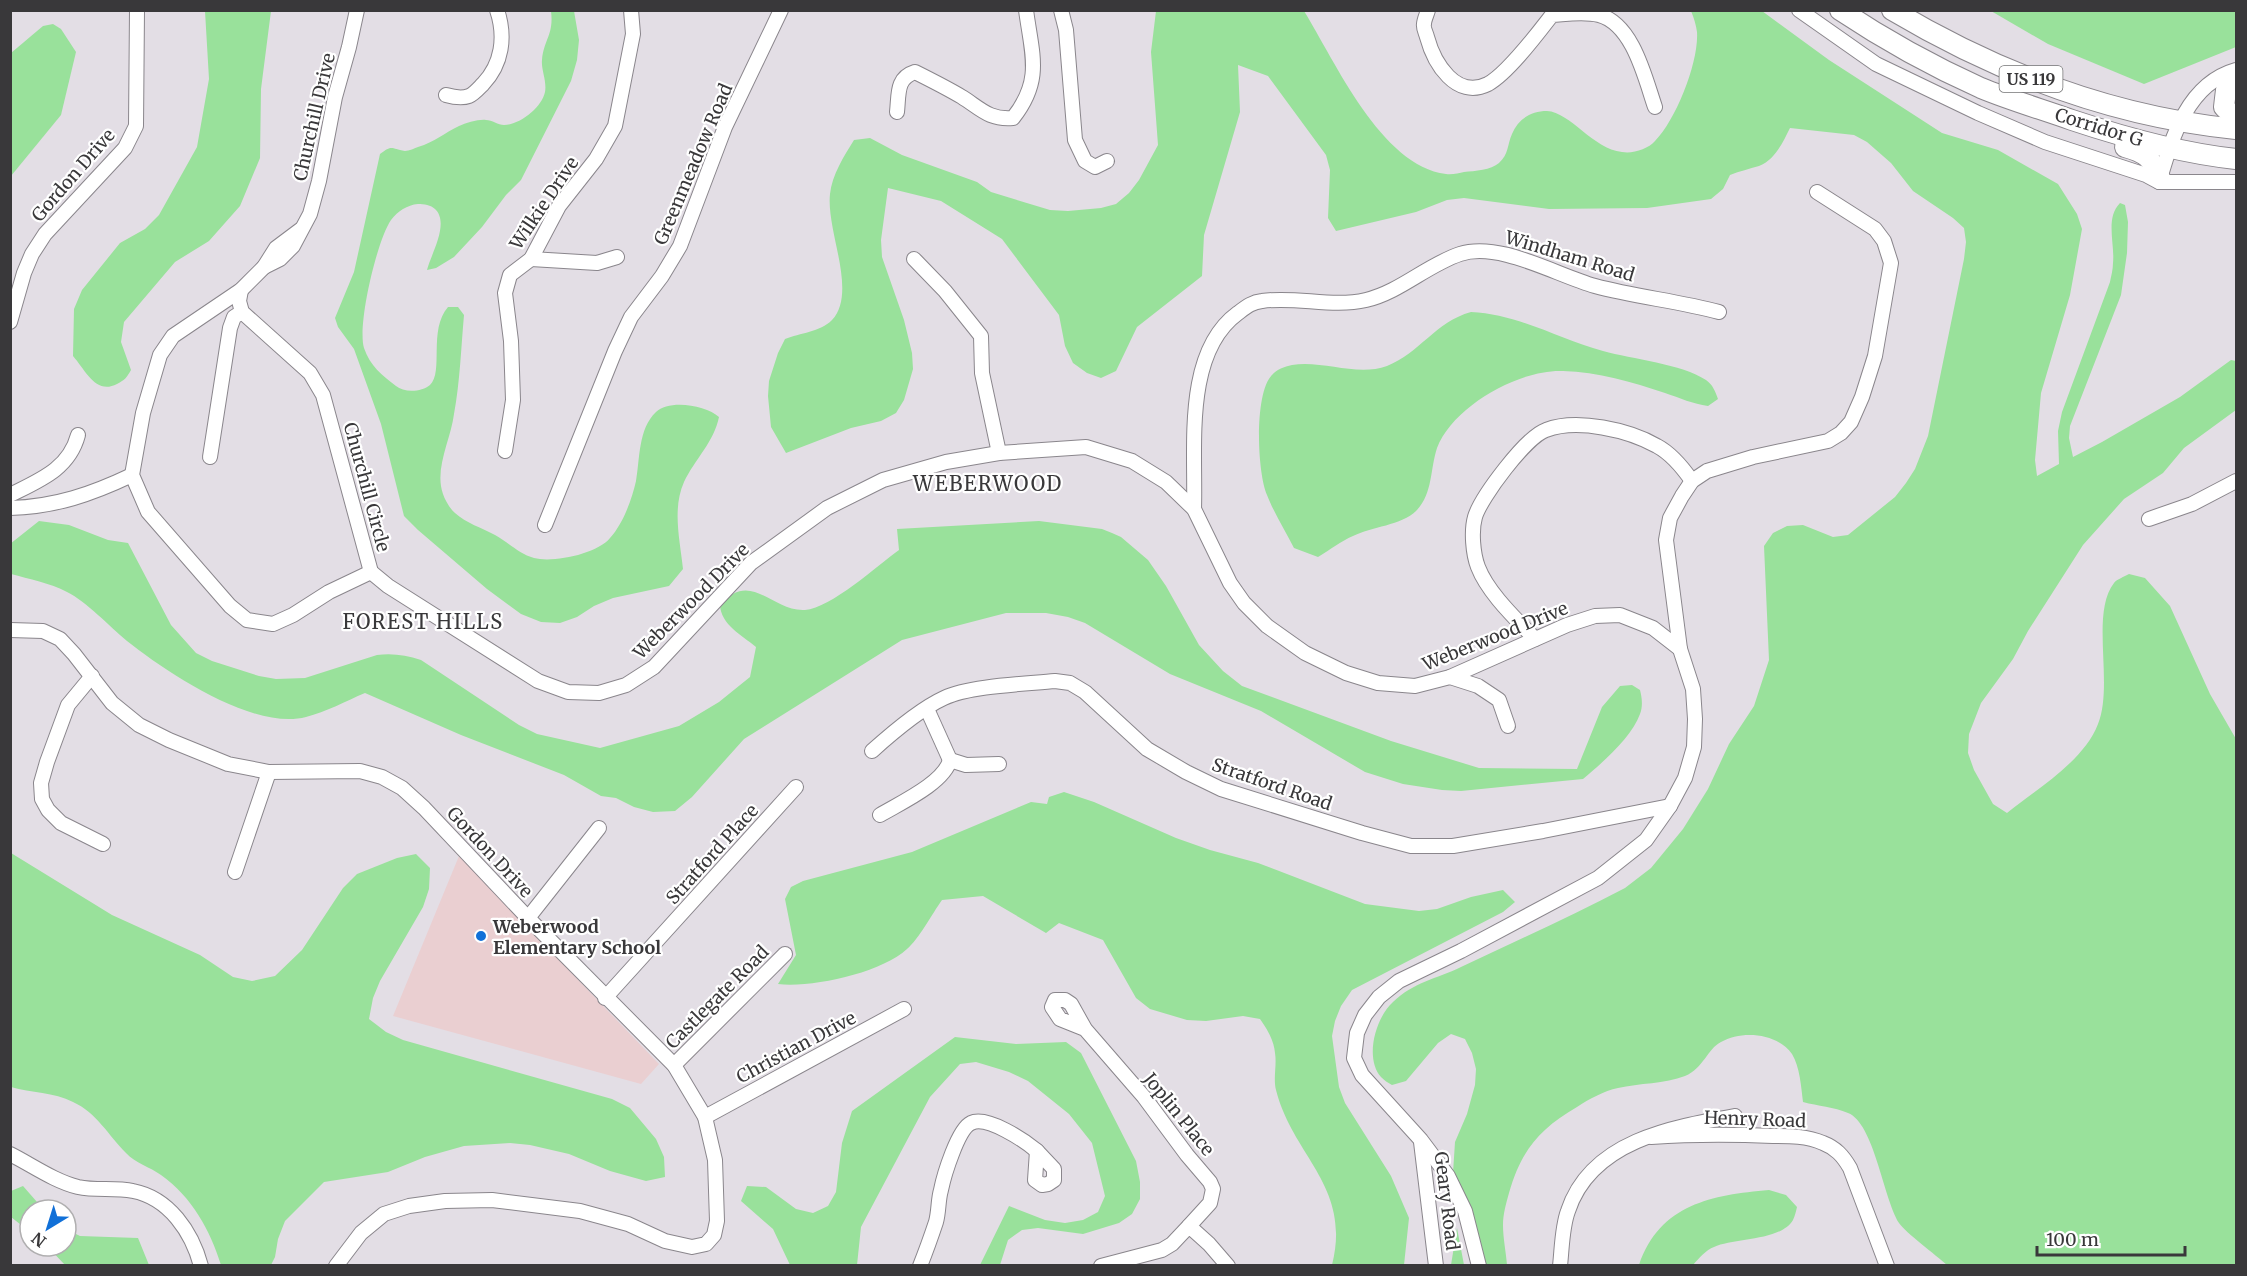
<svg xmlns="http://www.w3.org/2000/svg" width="2247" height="1276" font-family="Merriweather,serif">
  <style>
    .education { fill: #eacfd1 }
    .green { fill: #99e19b }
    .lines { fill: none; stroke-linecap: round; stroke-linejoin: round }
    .minor-casing { stroke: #8a868c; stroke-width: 16 }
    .highway-casing { stroke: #8a868c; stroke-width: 22 }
    .minor { stroke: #fff; stroke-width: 14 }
    .highway { stroke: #fff; stroke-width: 20 }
    .poi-dot { fill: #1170d8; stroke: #fff; stroke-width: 2 }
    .labels { text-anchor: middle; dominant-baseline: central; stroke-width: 4.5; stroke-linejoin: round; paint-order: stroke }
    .shield { fill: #fff; stroke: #747475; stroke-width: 1.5 }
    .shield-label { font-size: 16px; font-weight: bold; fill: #39383a }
    .street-label { font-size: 18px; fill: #39383a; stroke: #fff }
    .poi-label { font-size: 18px; font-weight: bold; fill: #39383a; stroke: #fff; text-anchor: start }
    .neighbourhood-label { font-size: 20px; letter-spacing: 1.5px; fill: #39383a; stroke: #fff }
  </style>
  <rect width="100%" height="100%" fill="#e3dee5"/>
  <!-- education -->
  <polygon class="education" points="459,856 659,1064 641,1084 393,1016"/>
  <!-- green -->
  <g class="green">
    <path d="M205,11h66l-10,78 -1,69 -20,48 -31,35 -34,21 -51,60 -3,20 10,28c-4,7 -6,10 -14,14 -21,11 -31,-13 -44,-28l1,-47 8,-19 38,-47 25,-14 14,-14 38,-68 12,-68z"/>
    <path d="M551,11h23l5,29 -2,20 -6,21 -50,99 -15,15 -24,32 -28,30 -18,11 -9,2c4,-16 23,-47 8,-61 -4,-4 -11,-5 -17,-5 -11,1 -20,7 -27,16 -14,20 -34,105 -27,128 6,18 18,27 32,38 8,7 26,6 34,-1 14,-13 -2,-55 18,-78h10l6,8c-3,33 -4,67 -10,99 -3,25 -20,55 -11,80 2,6 7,15 12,19 11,10 27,15 40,22 13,7 24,19 39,23 19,5 63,-4 76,-20 13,-14 22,-39 26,-57 4,-22 2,-52 20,-69 13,-13 50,-7 63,5 -5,25 -24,42 -35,65 -12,27 -4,58 -1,87l-14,17 -56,12 -19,8 -17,11 -17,6 -19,-1 -20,-8 -34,-25 -69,-59 -14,-14 -23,-92 -27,-75 -16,-22 -3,-9 19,-46 26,-118c13,-10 11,-5 25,-3 4,0 10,-3 13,-4 17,-5 26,-14 41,-21 7,-3 20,-7 27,-6 6,0 12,5 18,5 16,0 38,-18 41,-33 2,-11 -4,-22 -3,-32 2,-21 12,-25 9,-49z"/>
    <path d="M1156,11h148c31,50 77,155 142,163 6,1 13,-1 18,-2 11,-1 27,-2 35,-9 10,-9 8,-18 13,-29 6,-15 19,-23 35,-23 23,1 46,38 75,41 11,2 26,-3 33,-11 21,-21 44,-79 42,-109 -1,-7 -3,-14 -6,-21h71l67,49 113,73 56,17 60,34 19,30 5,15 -12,66 -29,98 -6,67 2,16 22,-12 -1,-33 4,-19 48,-130c1,-6 3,-12 3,-19 2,-19 -8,-45 7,-60l5,2 3,17 -1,31 -6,42 -51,131 -1,12 4,19 29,-15 78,-45 51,-37 5,1v49l-52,38 -21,25 -39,26 -41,46 -55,86 -15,28 -32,44 -12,31 -1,19 6,17 19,34 14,9c30,-24 77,-52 91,-89 16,-40 -8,-110 16,-141 3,-4 10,-6 15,-9l16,4 25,28 40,88 26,45v526h-289c-11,-10 -41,-32 -48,-42 -16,-26 -25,-100 -51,-110 -14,-6 -30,-7 -45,-11 -2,-15 -3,-35 -11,-48 -15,-21 -50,-24 -71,-12 -14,7 -17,26 -36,34 -20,8 -46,7 -67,12 -14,3 -29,11 -41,19 -38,22 -56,44 -68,86 -3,11 -6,21 -6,32 0,13 3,27 4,40h-25l-29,-92 2,-31 12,-28 8,-29 1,-16 -4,-16 -7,-14 -14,-5 -13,9 -32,38 -14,4c-4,-2 -8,-5 -11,-8 -17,-19 -5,-60 12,-75 21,-20 43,-23 68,-35 55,-26 111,-51 164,-79l26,-20 32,-39 25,-40 21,-45 25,-38 15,-46 -5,-114 9,-13 14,-7 16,-1 30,12 15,-2 47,-38 11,-14 9,-14 13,-33 36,-177 2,-17 -2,-14 -11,-10 -40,-27 -22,-28 -24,-21 -13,-7 -64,-7c-7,14 -15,32 -31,38 -10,3 -19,5 -29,9l-7,14 -12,10 -64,9 -98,1 -85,-11 -17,2 -31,12 -80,19 -8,-13 2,-48 -4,-15 -58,-79 -30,-11 2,47 -36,123 -2,41 -65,51 -21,44 -15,7 -14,-5 -14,-10 -8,-17 -6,-31 -57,-76 -61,-38 -53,-13 -7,52 1,17 22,63 8,33 1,16 -9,31 -8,13 -15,8 -30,7 -65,25 -15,-26 -3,-31 1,-15 9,-28 7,-14c15,-6 35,-7 47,-19 26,-28 -6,-89 -2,-126 2,-19 14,-38 24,-54l16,-2 32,17 75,27 14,10 59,18 18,1 33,-3 15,-4 13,-11 10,-13 19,-35 -7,-93z"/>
    <polygon points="1991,11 2236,11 2236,47 2144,84 2048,44"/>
    <polygon points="53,24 61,29 76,52 61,115 11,176 11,53 43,26"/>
    <path d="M1471,312c47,2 88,27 132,39 29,8 79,13 103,29 7,5 9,11 12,19l-10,7c-15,-2 -28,-8 -43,-13 -33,-11 -67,-21 -102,-22 -43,-2 -110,35 -126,77 -7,21 -4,46 -21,63 -14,14 -45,16 -63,25 -12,5 -23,14 -35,21l-24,-9c-9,-18 -20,-35 -27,-53 -10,-23 -13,-102 5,-120 5,-6 12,-8 20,-10 31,-5 65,12 95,1 33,-13 48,-44 84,-54z"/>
    <path d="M39,521l30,4 39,15 20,3 43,82 25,28 16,8 47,15 17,3 29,-1 72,-23c15,-2 29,0 44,5l98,65 18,9 63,14 79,-22 40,-24 31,-25 6,-30c-14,-12 -35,-22 -36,-42 31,-36 52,7 85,5 26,-2 72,-44 94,-60l-2,-21 142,-8 63,8 10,4 9,4 27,23 18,26 33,59 24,26 19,15 149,55 88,27 98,1 25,-62 18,-21 12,-1 8,5c2,8 3,16 0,24 -8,23 -38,49 -57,65l-122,12 -19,-1 -39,-6 -38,-12 -104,-61 -91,-37 -85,-51 -17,-6 -22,-4h-40l-104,27 -158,99 -52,58 -17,14 -22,1 -19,-5 -18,-9 -15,-2 -37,-21 -103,-40 -96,-42c-19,8 -39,19 -59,24 -52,14 -140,-45 -179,-76 -18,-15 -40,-39 -60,-49 -17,-9 -38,-13 -56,-18l-1,-30z"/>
    <path d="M1064,792l30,10 82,36 34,12 48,13 107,41 54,7 18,-2 34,-12 32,-7 12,12 -12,10 -151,78 -11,16 -6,15 -3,15 7,51 6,16 46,73 18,42 -5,47h-72c20,-79 -39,-108 -56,-175 -3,-12 1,-25 -1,-37 -1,-13 -8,-24 -15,-34l-17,-3 -37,5 -19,-1 -37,-11 -14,-11 -33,-58 -44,-17 -13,10 -63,-37 -41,4c-10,14 -23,39 -35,49 -26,24 -95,39 -129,35l18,-29 -11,-56 6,-12 12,-6 109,-29 119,-50 16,2 2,-7z"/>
    <path d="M11,853l101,62 88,40 33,22 19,4 23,-5 27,-26 41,-62 14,-14 40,-16 19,-4 14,14 -1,21 -6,18 -43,74 -7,17 -4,21 17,13 17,8 209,59 18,9 26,31 8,18 1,20 -19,4 -36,-10 -41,-17 -39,-9 -20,-2 -46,3 -39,11 -37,15 -64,10 -39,39 -7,18 -3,18 -4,8h-50c-11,-35 -29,-68 -60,-90 -11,-8 -26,-12 -35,-22 -18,-18 -29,-40 -53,-51 -19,-10 -42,-9 -62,-15z"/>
    <polygon points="955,1037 1016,1044 1066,1042 1081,1053 1136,1161 1140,1182 1140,1199 1132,1214 1119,1223 1083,1234 1038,1228 1022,1230 1008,1240 1000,1265 980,1265 1009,1206 1045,1220 1065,1223 1083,1220 1098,1212 1105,1196 1092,1143 1069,1114 1028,1081 1009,1072 976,1062 960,1064 930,1097 861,1227 857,1265 790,1265 773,1229 741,1201 747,1186 766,1187 796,1209 813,1213 828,1206 836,1192 842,1143 852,1111"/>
    <polygon points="23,1186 44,1210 30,1210 30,1232 11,1217 11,1191"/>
    <path d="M1769,1190l17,5 11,12c-1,4 -2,9 -4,13 -12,21 -59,18 -79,27 -8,3 -15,11 -21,18h-54c21,-61 73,-70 130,-75z"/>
    <polygon points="1457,1228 1464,1265 1451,1265"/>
    <polygon points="66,1229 80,1236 138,1238 149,1265 65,1265 47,1246 66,1246"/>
  </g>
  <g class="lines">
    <!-- minor casing -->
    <g class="minor-casing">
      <g id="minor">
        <polyline points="1061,10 1066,30 1075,140 1085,161 1095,167 1107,161"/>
        <path d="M1428,10c-1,4 -4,10 -4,14 -1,4 2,9 3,13 7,26 29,63 61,47 20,-11 50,-51 64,-69 15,-1 32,-4 47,0 34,9 46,63 56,92"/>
        <polyline points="1799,10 1876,64 1978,113 2045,142 2146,175 2159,182 2236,182"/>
        <path d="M446,95c7,2 15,4 23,1 5,-2 10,-8 14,-12 19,-20 23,-47 14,-74"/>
        <path d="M897,112c2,-18 -1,-34 18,-40 16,8 32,16 47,25 19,12 27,23 51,21 30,-38 19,-63 13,-108"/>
        <path d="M2159,182c13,-44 28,-98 77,-112"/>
        <polyline points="300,230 276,248 264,267 241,290 173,336 160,355 143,413 132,475 148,512 230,606 247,620 273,624 293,615 329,592 371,572"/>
        <polyline points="531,259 597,263 617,257"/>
        <polyline points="914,259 945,291 981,336 982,373 999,453"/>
        <polyline points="264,267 280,259 293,246 310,214 319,181 335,97 349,47 357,10"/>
        <polyline points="241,290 239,301 242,312 310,373 323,395 371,572"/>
        <polyline points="10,322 24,273 32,254 45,234 125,148 136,126 137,10"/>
        <polyline points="505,451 513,400 511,341 505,293 510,275 531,259 559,206 596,159 615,126 633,34 631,10"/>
        <polyline points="210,457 230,328 234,317 242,312"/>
        <path d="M10,495c30,-15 59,-26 68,-60"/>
        <path d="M10,508c45,-1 82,-14 122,-33"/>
        <path d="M1194,509c2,-61 -11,-156 44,-196 8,-6 14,-11 24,-12 35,-5 70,7 104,-1 34,-8 61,-35 94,-46 39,-13 96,21 135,32 41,11 83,15 124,26"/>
        <polyline points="2149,519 2192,504 2236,481"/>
        <polyline points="545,525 615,351 631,317 662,276 680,246 725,127 781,10"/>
        <polyline points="371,572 388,586 538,681 568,692 599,693 626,685 654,667 751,563 827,508 883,480 946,462 999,453 1086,447 1132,461 1166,482 1194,509 1230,583 1244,603 1267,626 1305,653 1346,673 1378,683 1415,686 1450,677 1567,625 1595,616 1620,615 1653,628 1680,649 1693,689 1695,719 1694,747 1685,778 1670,806 1646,840 1598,878 1461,951 1399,981 1379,997 1365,1015 1357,1033 1354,1058 1362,1075 1421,1140 1448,1176 1465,1211 1479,1266"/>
        <polyline points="10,630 43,631 60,639 74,654 112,703 139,725 169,740 228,764 269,772 360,771 382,777 402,788 424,808 528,918 674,1065 705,1117 715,1160 717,1221 714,1235 706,1244 692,1247 665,1241 628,1224 580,1211 492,1200 445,1201 409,1206 384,1214 361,1233 336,1266"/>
        <path d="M1535,639c-19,-20 -47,-46 -57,-72 -5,-13 -7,-36 -3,-50 6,-20 51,-80 71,-87 31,-12 83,0 111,16 15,8 26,22 35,35"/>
        <polyline points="1680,649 1666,540 1670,518 1682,496 1692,481 1707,471 1753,457 1828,441 1841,433 1851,422 1862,397 1875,356 1891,263 1884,241 1875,229 1817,192"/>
        <polyline points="92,676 68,705 47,762 41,783 42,799 48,810 61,823 103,844"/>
        <polyline points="1450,677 1478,686 1499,700 1508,726"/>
        <polyline points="927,709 950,760"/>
        <path d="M872,751c20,-18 48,-42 72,-53 25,-12 81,-14 111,-17l15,2 15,9 62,57 39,23 35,17 141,44 49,13h42l90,-15 127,-25"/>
        <polyline points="950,760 966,765 999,764"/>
        <path d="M880,815c20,-12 64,-32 70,-55"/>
        <polyline points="235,872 269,772"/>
        <polyline points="528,918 599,828"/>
        <polyline points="605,998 796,787"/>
        <polyline points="1085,1029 1060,1019 1052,1007 1055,1000 1065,1000 1071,1004 1085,1029 1144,1097 1187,1155 1210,1182 1213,1189 1210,1203 1189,1226"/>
        <polyline points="674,1065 785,954"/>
        <polyline points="705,1117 904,1009"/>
        <path d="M1651,1137c41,-3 81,-3 122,-1 17,0 34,0 50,7 13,5 20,13 27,25l37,98"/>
        <polyline points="1421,1142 1436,1266"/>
        <polygon points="1037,1151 1054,1169 1054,1180 1048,1184 1042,1185 1035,1180"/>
        <path d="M10,1154c22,11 44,27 68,33 18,4 37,0 55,4 36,7 59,41 68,75"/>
        <path d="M920,1266c6,-15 11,-29 16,-44 3,-11 2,-22 5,-32 3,-15 17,-61 30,-67 16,-8 54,18 66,28"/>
        <polyline points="1101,1266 1162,1250 1172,1244 1189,1226 1209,1244 1228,1266"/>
        <path d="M1560,1266c2,-18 2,-39 8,-55 23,-70 104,-84 167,-95"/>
      </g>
    </g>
    <!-- highway casing -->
    <g class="highway-casing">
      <g id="highway">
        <path d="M1840,10c45,30 92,56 141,78 29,12 60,21 91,32 54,18 108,33 164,39"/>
        <path d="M1892,10c106,63 222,107 344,119"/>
        <polyline points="2236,84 2226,90 2224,107 2236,119"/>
        <path d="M2125,147c22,6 26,11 35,31"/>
      </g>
    </g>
    <!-- minor -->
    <use href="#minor" class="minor"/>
    <!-- highway -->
    <use href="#highway" class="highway"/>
  </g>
  <!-- markers -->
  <circle class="poi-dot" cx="481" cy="936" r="6"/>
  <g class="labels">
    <!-- shield labels -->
    <rect class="shield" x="1999.5" y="66" width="63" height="26" rx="4.5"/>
    <g class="shield-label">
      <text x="2031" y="79">US 119</text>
    </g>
    <!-- street labels -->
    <g class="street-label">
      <text transform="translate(314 117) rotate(-77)">Churchill Drive</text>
      <text transform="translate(2099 127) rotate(17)">Corridor G</text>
      <text transform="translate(693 164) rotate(-67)">Greenmeadow Road</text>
      <text transform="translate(73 175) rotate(-49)">Gordon Drive</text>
      <text transform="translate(544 203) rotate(-56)">Wilkie Drive</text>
      <text transform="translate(1570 256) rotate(17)">Windham Road</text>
      <text transform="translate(367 487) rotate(75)">Churchill Circle</text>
      <text transform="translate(691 601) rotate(-45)">Weberwood Drive</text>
      <text transform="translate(1495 636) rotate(-22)">Weberwood Drive</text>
      <text transform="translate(1272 784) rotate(19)">Stratford Road</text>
      <text transform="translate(490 852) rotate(47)">Gordon Drive</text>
      <text transform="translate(712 854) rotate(-48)">Stratford Place</text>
      <text transform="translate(717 997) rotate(-45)">Castlegate Road</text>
      <text transform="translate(796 1047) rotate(-28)">Christian Drive</text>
      <text transform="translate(1179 1114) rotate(51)">Joplin Place</text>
      <text transform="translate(1755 1119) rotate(2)">Henry Road</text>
      <text transform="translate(1447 1201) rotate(83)">Geary Road</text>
    </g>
    <!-- poi labels -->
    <g class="poi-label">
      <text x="493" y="926">Weberwood<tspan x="493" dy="21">Elementary School</tspan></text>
    </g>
    <!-- neighbourhood labels -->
    <g class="neighbourhood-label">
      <text x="988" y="483">WEBERWOOD</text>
      <text x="423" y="621">FOREST HILLS</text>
    </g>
  </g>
  <!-- border -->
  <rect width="2247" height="1276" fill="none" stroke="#39383a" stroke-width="24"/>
  <!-- north arrow -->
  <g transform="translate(48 1228) rotate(218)"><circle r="28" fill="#ffffff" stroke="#b0afb0" stroke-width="1.5"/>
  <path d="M0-4.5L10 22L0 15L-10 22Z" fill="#1170d8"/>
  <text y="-9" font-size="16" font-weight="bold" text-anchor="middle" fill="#39383a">N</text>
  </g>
  <!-- scale -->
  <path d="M2037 1246v9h148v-9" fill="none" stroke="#39383a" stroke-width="3"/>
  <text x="2046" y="1246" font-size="18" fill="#39383a" stroke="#ffffff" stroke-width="4.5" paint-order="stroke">100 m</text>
</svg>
